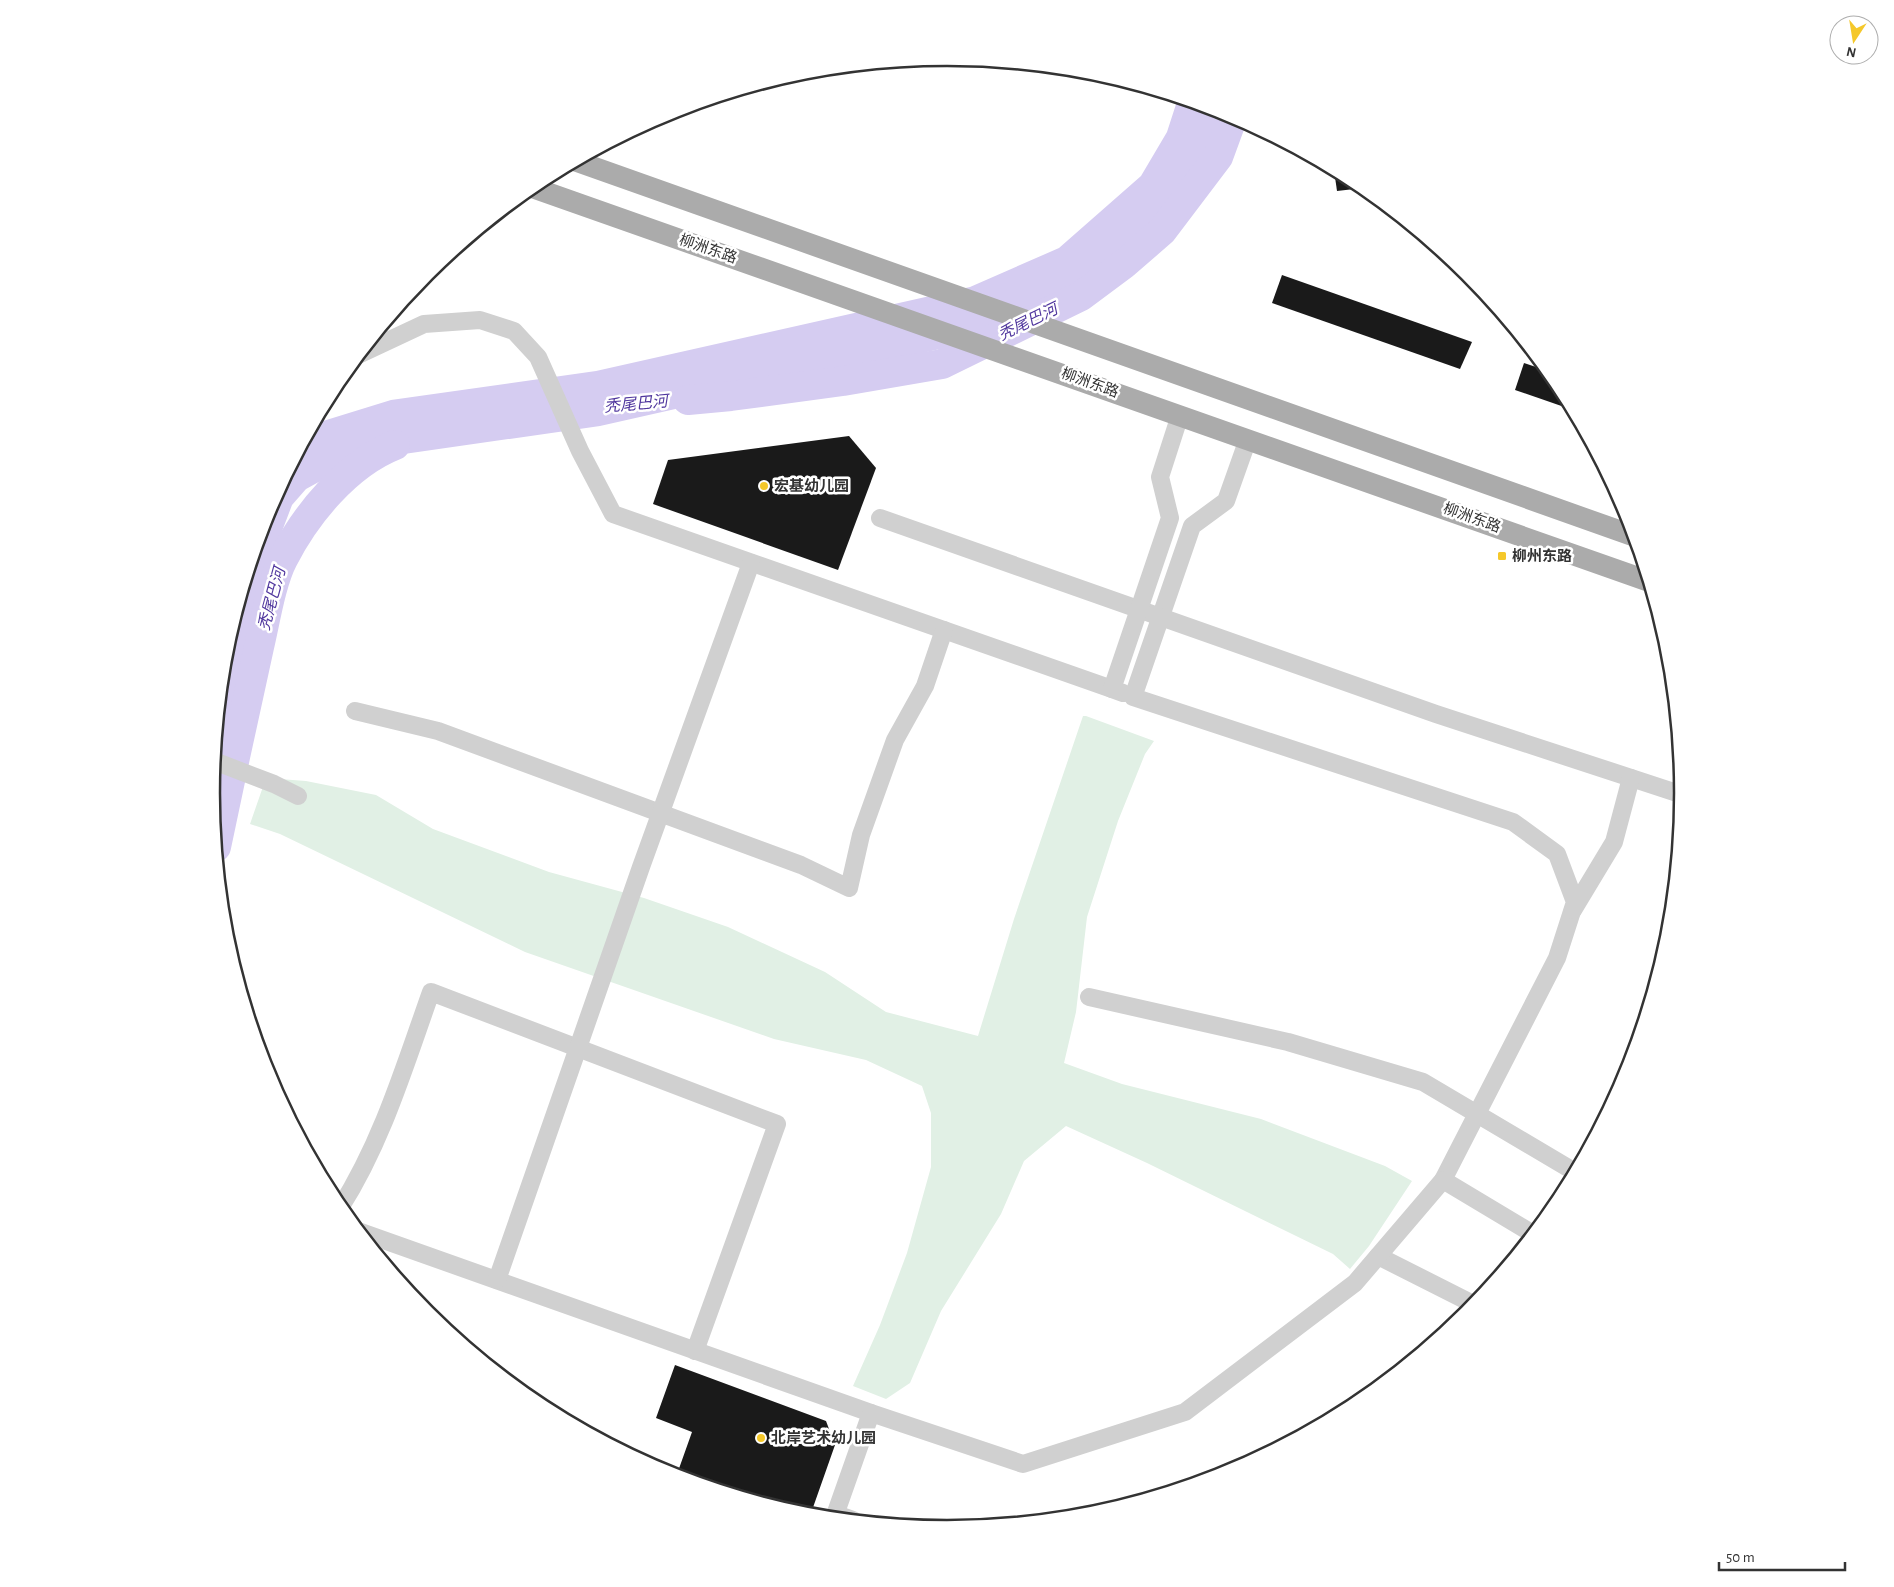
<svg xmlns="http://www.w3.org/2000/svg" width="1894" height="1587" font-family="'Alegreya Sans','Noto Sans SC',sans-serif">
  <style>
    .green { fill: #e1f0e5 }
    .water { fill: #d5ccf1 }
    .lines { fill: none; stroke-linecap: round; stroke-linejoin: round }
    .river { stroke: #d5ccf1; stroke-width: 30 }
    .building { fill: #1a1a1a }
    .minor { stroke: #d0d0d0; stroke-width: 18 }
    .major { stroke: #ababab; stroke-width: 21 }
    .poi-dot { fill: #f5c82a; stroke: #fff; stroke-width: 2 }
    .labels { text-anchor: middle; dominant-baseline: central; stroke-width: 5; stroke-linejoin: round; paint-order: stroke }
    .street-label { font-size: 15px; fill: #333; stroke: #fff }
    .poi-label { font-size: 15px; font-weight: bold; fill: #333; stroke: #fff; text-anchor: start }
    .water-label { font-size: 16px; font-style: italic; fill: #50379e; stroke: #fff }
    .rim { fill: none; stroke: #333; stroke-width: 2.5 }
  </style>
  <rect width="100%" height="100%" fill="#fff"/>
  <!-- green -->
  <polygon class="green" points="1083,716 1086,716 1154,741 1145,754 1118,821 1087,917 1076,1012 1064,1063 1122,1084 1261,1119 1385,1166 1412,1181 1369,1246 1350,1269 1333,1254 1147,1163 1066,1126 1024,1161 1001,1214 941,1311 910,1383 886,1399 853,1386 880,1325 907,1253 931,1167 931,1113 922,1086 866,1060 774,1039 525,952 280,834 250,824 266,778 306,781 376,795 433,829 549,872 644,898 728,927 825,972 886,1012 978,1036 1014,919"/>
  <!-- water -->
  <polygon class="water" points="1178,98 1224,112 1210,155 1176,213 1080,297 980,340 600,426 397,455 337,472 306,489 292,505 273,555 216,840 211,793 225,650 267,512 313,426 323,421 391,400 596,371 970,287 1059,248 1141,176 1167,132"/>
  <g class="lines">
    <!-- river -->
    <g class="river">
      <polyline points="688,400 731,396 843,381 942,364 1081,296 1124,264 1162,231 1218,157 1233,116"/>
      <path d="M216,847c14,-67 28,-133 43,-200 6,-25 12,-65 24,-88 23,-45 64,-95 112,-114"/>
    </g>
  </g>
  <!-- building -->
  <g class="building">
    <polygon points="1334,170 1356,182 1363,188 1337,191"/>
    <polygon points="1282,275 1472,342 1460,369 1272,303"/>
    <polygon points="1524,363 1548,371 1559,385 1573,410 1515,390"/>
    <polygon points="849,436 876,468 838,570 653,504 668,460"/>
    <polygon points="675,1365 826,1421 835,1445 810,1516 676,1477 692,1432 656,1418"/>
  </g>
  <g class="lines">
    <!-- minor -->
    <g class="minor">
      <polyline points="360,354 424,324 480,320 514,331 538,357 580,451 613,514 1112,689"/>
      <polyline points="1248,439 1226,501 1192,526 1133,697 1513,822 1557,854 1575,902 1557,958 1443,1180"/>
      <polyline points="880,518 1436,714 1683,795"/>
      <polyline points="1123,693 1112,689 1170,518 1160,477 1180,415"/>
      <polyline points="355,711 438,731 801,865 849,888 861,835 895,740 925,686 944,630"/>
      <polyline points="214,761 274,784 298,796"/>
      <polyline points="1573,910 1614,842 1631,778"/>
      <polyline points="1089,997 1288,1042 1423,1082 1575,1172"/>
      <path d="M340,1208c42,-66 65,-143 91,-216l346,132 -82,227"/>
      <polyline points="358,1231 871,1413"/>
      <polyline points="1378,1256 1475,1305"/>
      <polyline points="497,1280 641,867 751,563"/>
      <polyline points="836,1514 853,1520"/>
      <polyline points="834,1518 871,1413 1023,1464 1185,1412 1355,1283 1443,1180 1533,1234"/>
    </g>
    <!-- major -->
    <g class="major">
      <polyline points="576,161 1634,536"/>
      <polyline points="531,187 1648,581"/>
    </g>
  </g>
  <!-- markers -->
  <g class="poi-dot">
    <circle cx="764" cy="486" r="5"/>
    <rect x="1497" y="551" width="10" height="10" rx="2.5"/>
    <circle cx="761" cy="1438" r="5"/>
  </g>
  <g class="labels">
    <!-- street labels -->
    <g class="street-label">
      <text transform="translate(708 249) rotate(19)">柳洲东路</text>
      <text transform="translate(1090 383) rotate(20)">柳洲东路</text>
      <text transform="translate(1472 518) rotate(20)">柳洲东路</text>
    </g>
    <!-- poi labels -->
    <g class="poi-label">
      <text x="774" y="486">宏基幼儿园</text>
      <text x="1512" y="556">柳州东路</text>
      <text x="771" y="1438">北岸艺术幼儿园</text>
    </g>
    <!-- water labels -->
    <g class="water-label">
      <text transform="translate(1028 322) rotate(-26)">秃尾巴河</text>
      <text transform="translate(636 404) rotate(-5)">秃尾巴河</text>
      <text transform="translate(272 599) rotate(-75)">秃尾巴河</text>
    </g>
  </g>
  <!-- crop -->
  <path d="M0 0H1894V1587H0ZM220 793a727 727 0 1 1 1454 0a727 727 0 1 1-1454 0Z" fill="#fff" fill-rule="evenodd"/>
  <path class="rim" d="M220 793a727 727 0 1 1 1454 0a727 727 0 1 1-1454 0Z"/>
  <!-- north arrow -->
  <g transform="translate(1854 40) rotate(192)"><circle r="24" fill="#ffffff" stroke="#adadad"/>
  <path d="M0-4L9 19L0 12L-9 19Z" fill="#f5c82a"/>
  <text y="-8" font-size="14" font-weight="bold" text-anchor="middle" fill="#333333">N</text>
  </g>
  <!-- scale -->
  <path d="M1719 1562v8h126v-8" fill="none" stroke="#333333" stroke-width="2.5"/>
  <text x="1726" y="1562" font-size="15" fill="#333333" stroke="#ffffff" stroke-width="4" paint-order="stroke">50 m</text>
</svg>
